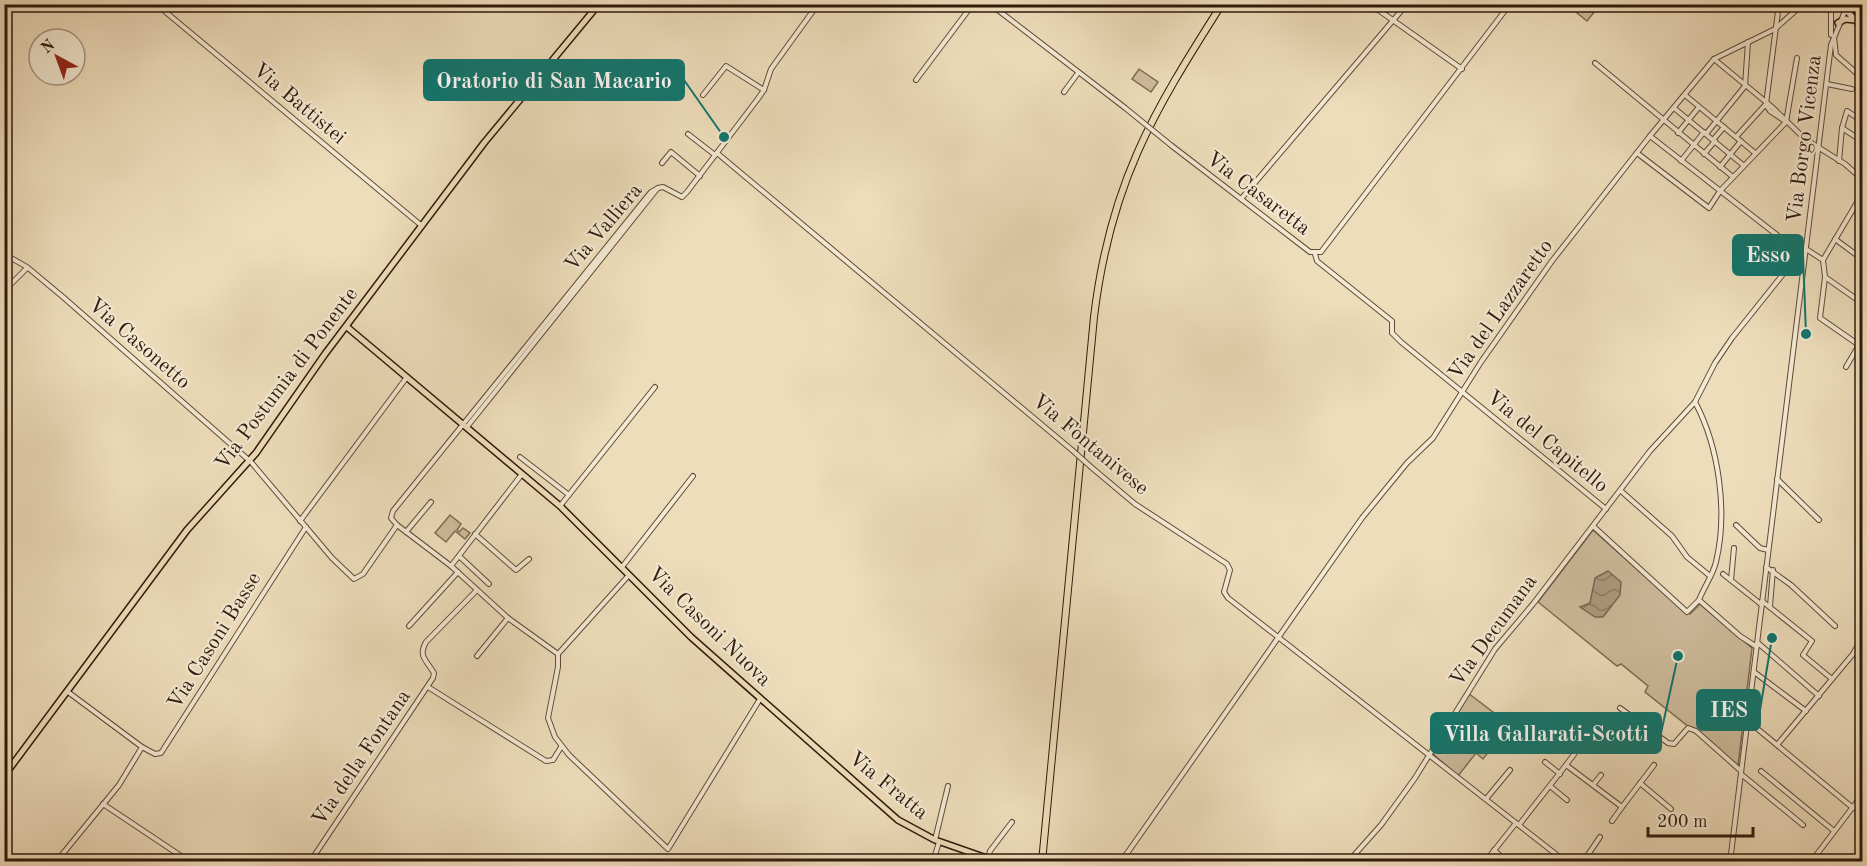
<svg xmlns="http://www.w3.org/2000/svg" width="1867" height="866" font-family="'Old Standard TT',serif">
  <style>
    .garden { fill: #cebc9d; stroke: #7f6b54; stroke-width: 1.5 }
    .water { fill: url(#water-waves); stroke: #7b6752; stroke-width: 1.5 }
    .lines { fill: none; stroke-linecap: round; stroke-linejoin: round }
    .minor-casing { stroke: #604b38; stroke-width: 6 }
    .major-casing { stroke: #301a0c; stroke-width: 8 }
    .highway-casing { stroke: #301a0c; stroke-width: 8 }
    .minor { stroke: #f4e9d3; stroke-width: 4 }
    .major { stroke: #edb; stroke-width: 5 }
    .highway { stroke: #edb; stroke-width: 6 }
    .minor-bridge-casing { stroke: #604b38; stroke-width: 6; stroke-linecap: butt }
    .minor-bridge { stroke: #f4e9d3; stroke-width: 4 }
    .labels { text-anchor: middle; dominant-baseline: central; stroke-width: 4.5; stroke-linejoin: round; paint-order: stroke }
    .street-label { font-size: 21px; fill: #301a0c; stroke: #f4e9d3 }
    .leader { fill: none; stroke: #0f766e; stroke-width: 2 }
    .callout-dot { fill: #0f766e; stroke: #f4e9d3; stroke-width: 2 }
    .callout { fill: #0f766e; stroke: #0f766e; stroke-width: 2 }
    .callout-label { font-size: 22px; text-anchor: middle; font-weight: bold; fill: #fff }
  </style>
  <defs>
    <pattern id="water-waves" width="16" height="10" patternUnits="userSpaceOnUse" patternTransform="scale(1.5)"><rect width="16" height="10" fill="#ad9b80"/><path d="M0 5q4-4 8 0t8 0" fill="none" stroke="#8d7e67"/></pattern>
  </defs>
  <rect width="100%" height="100%" fill="#edb"/>
  <filter id="stains"><feTurbulence type="fractalNoise" baseFrequency=".00333" numOctaves="4"/><feColorMatrix values="0 0 0 0 .2 0 0 0 0 .09 0 0 0 0 .02 0 0 0 .5 -.17"/></filter>
  <radialGradient id="worn" r=".72"><stop offset=".6" stop-color="#630" stop-opacity="0"/><stop offset="1" stop-color="#630" stop-opacity=".3"/></radialGradient>
  <!-- garden -->
  <g class="garden">
    <polygon points="1597,4 1599,6 1587,21 1567,5"/>
    <polygon points="1139,69 1158,82 1151,92 1132,79"/>
    <polygon points="450,515 461,524 457,530 459,532 463,528 470,533 465,539 455,531 446,542 435,533"/>
    <polygon points="1593,530 1683,610 1690,614 1700,604 1752,648 1738,766 1645,692 1648,686 1621,664 1617,666 1538,602"/>
    <polygon points="1468,693 1510,725 1483,759 1476,753 1458,776 1433,754"/>
  </g>
  <!-- water -->
  <polygon class="water" points="1608,571 1621,582 1620,595 1603,617 1595,617 1580,607 1590,603 1595,578"/>
  <g class="lines">
    <!-- minor casing -->
    <g class="minor-casing">
      <g id="minor">
        <polyline points="156,4 422,226"/>
        <polyline points="990,4 1124,107"/>
        <polyline points="1370,4 1462,69"/>
        <polyline points="1831,35 1831,4"/>
        <polyline points="1834,37 1836,55 1862,78"/>
        <polyline points="1714,59 1772,107 1805,139 1845,164 1862,179"/>
        <polyline points="1595,63 1733,177"/>
        <polyline points="916,80 973,4"/>
        <polyline points="1827,84 1852,89"/>
        <polyline points="1064,92 1078,73"/>
        <polyline points="703,95 726,66 764,90"/>
        <polyline points="1685,95 1755,153"/>
        <polyline points="1766,105 1770,111 1785,121"/>
        <polyline points="1674,108 1743,165"/>
        <polyline points="1842,128 1847,111 1862,121"/>
        <polyline points="1678,133 1699,107"/>
        <polyline points="688,134 715,155"/>
        <polyline points="1706,134 1745,86 1748,42"/>
        <polyline points="1650,136 1800,253"/>
        <polyline points="1736,137 1766,104 1779,4"/>
        <polyline points="1713,140 1724,127"/>
        <polyline points="1172,146 1310,252 1321,252 1510,4"/>
        <polyline points="717,153 1072,450"/>
        <polyline points="1637,153 1709,208 1720,191 1786,122 1797,58"/>
        <polyline points="1704,154 1715,141"/>
        <polyline points="1681,161 1704,132"/>
        <polyline points="1839,161 1842,128 1862,141"/>
        <polyline points="662,163 671,152 700,176"/>
        <polyline points="1720,167 1741,141"/>
        <polyline points="1856,173 1862,164"/>
        <polyline points="658,188 663,187 682,197 687,192 757,100 764,90 771,69 818,4"/>
        <polyline points="1241,199 1407,4"/>
        <polyline points="1835,239 1862,259"/>
        <polyline points="1806,249 1823,260 1862,194"/>
        <polyline points="4,254 27,267 63,297 251,462 332,558 354,579 363,574 397,525 451,566 508,618 558,654 629,575"/>
        <polyline points="1315,254 1317,261 1392,321 1392,333 1401,342 1606,509"/>
        <polyline points="1823,260 1825,277 1820,318 1859,345 1846,367"/>
        <polyline points="1825,277 1862,303"/>
        <polyline points="4,291 27,268"/>
        <path d="M1695,402c24,45 33,110 21,160 -3,13 -12,25 -17,38"/>
        <polyline points="467,427 657,189"/>
        <polyline points="520,457 569,495"/>
        <polyline points="1091,467 1135,504 1227,564 1230,570 1224,592 1228,598 1566,862"/>
        <polyline points="1777,479 1819,520"/>
        <polyline points="1621,491 1672,536 1687,557 1710,576"/>
        <polyline points="560,506 655,387"/>
        <polyline points="300,521 407,377"/>
        <polyline points="397,525 391,518 393,511 651,192 658,188"/>
        <polyline points="1736,525 1760,548 1768,550"/>
        <polyline points="1593,526 1687,612 1699,600 1740,636 1757,647"/>
        <polyline points="406,532 431,502"/>
        <polyline points="475,534 516,570 529,559"/>
        <polyline points="459,556 489,584"/>
        <polyline points="451,566 522,474"/>
        <polyline points="622,567 693,476"/>
        <polyline points="1766,567 1791,585 1835,626"/>
        <polyline points="1723,574 1762,605"/>
        <polyline points="1731,580 1734,548"/>
        <polyline points="1762,601 1812,641 1803,655 1832,679"/>
        <polyline points="1770,606 1773,570"/>
        <polyline points="409,626 458,572"/>
        <polyline points="1758,643 1819,696"/>
        <polyline points="558,654 558,667 548,718 555,737 569,755 668,849 760,699"/>
        <polyline points="477,656 508,618"/>
        <polyline points="1754,672 1806,711"/>
        <polyline points="428,687 546,761 553,760 561,747"/>
        <polyline points="1620,708 1668,743 1674,744 1688,728 1696,731 1741,771"/>
        <polyline points="1748,721 1853,808"/>
        <polyline points="1777,745 1853,654 1862,638"/>
        <polyline points="142,747 155,754 161,753 306,527"/>
        <polyline points="1545,762 1560,774"/>
        <polyline points="1566,765 1575,753"/>
        <polyline points="1761,771 1834,831"/>
        <polyline points="1741,774 1803,825"/>
        <polyline points="1640,783 1671,809"/>
        <polyline points="1593,785 1601,775"/>
        <polyline points="1550,786 1567,800"/>
        <polyline points="1486,799 1510,770"/>
        <polyline points="103,804 190,862"/>
        <polyline points="1612,821 1622,807"/>
        <polyline points="1519,825 1566,765 1622,807 1654,765"/>
        <polyline points="935,840 948,786"/>
        <polyline points="1494,850 1507,862"/>
        <polyline points="988,858 990,851 1012,822"/>
        <polyline points="56,862 119,785 142,747 68,692"/>
        <path d="M310,862l123,-184 1,-5c-8,-13 -16,-17 -8,-31l51,-52"/>
        <polyline points="933,862 939,842"/>
        <polyline points="1121,862 1362,518 1407,463 1433,438 1481,362 1552,261 1650,136 1714,59 1775,29 1803,4"/>
        <polyline points="1348,862 1381,825 1415,778 1495,649 1533,604 1650,451 1695,402 1715,363 1732,338 1800,253 1805,253"/>
        <polyline points="1485,862 1516,823"/>
        <polyline points="1583,862 1600,837"/>
        <polyline points="1730,862 1831,45 1848,4"/>
        <polyline points="1811,862 1862,795"/>
      </g>
    </g>
    <!-- major casing -->
    <g class="major-casing">
      <g id="major">
        <polyline points="1840,4 1862,27"/>
        <polyline points="1851,4 1862,18"/>
        <polyline points="1856,4 1862,13"/>
        <polyline points="1838,23 1845,19 1855,20"/>
        <polyline points="347,327 560,506 691,637 898,820 935,840 998,862"/>
        <polyline points="4,776 187,530 256,453 325,354 484,143 599,4"/>
      </g>
    </g>
    <!-- highway casing -->
    <g class="highway-casing">
      <path id="highway" d="M1042,862l52,-545c16,-133 58,-203 128,-313"/>
    </g>
    <!-- minor -->
    <use href="#minor" class="minor"/>
    <!-- major -->
    <use href="#major" class="major"/>
    <!-- highway -->
    <use href="#highway" class="highway"/>
    <!-- minor-bridge casing -->
    <g class="minor-bridge-casing">
      <g id="minor-bridge">
        <polyline points="1124,107 1172,146"/>
        <polyline points="1072,450 1091,467"/>
      </g>
    </g>
    <!-- minor-bridge -->
    <use href="#minor-bridge" class="minor-bridge"/>
  </g>
  <g class="labels">
    <!-- street labels -->
    <g class="street-label">
      <text transform="translate(299 104) rotate(40)">Via Battistei</text>
      <text transform="translate(1805 139) rotate(-83)">Via Borgo Vicenza</text>
      <text transform="translate(1258 194) rotate(37)">Via Casaretta</text>
      <text transform="translate(604 228) rotate(-50)">Via Valliera</text>
      <text transform="translate(1501 310) rotate(-55)">Via del Lazzaretto</text>
      <text transform="translate(139 344) rotate(41)">Via Casonetto</text>
      <text transform="translate(287 379) rotate(-53)">Via Postumia di Ponente</text>
      <text transform="translate(1547 442) rotate(39)">Via del Capitello</text>
      <text transform="translate(1090 445) rotate(40)">Via Fontanivese</text>
      <text transform="translate(709 627) rotate(44)">Via Casoni Nuova</text>
      <text transform="translate(1494 631) rotate(-54)">Via Decumana</text>
      <text transform="translate(215 641) rotate(-58)">Via Casoni Basse</text>
      <text transform="translate(362 758) rotate(-56)">Via della Fontana</text>
      <text transform="translate(888 786) rotate(39)">Via Fratta</text>
    </g>
  </g>
  <!-- callouts -->
  <path class="leader" d="M724 137L684 80M1806 334L1803 255M1772 638L1760 710M1678 656L1661 733"/>
  <g class="callout-dot">
    <circle cx="724" cy="137" r="6"/>
    <circle cx="1806" cy="334" r="6"/>
    <circle cx="1772" cy="638" r="6"/>
    <circle cx="1678" cy="656" r="6"/>
  </g>
  <g class="callout">
    <rect x="424" y="60" width="260" height="40" rx="6"/>
    <rect x="1733" y="235" width="70" height="40" rx="6"/>
    <rect x="1697" y="690" width="63" height="40" rx="6"/>
    <rect x="1431" y="713" width="230" height="40" rx="6"/>
  </g>
  <g class="callout-label">
    <text x="554" y="88">Oratorio di San Macario</text>
    <text x="1768" y="262">Esso</text>
    <text x="1729" y="717">IES</text>
    <text x="1546" y="741">Villa Gallarati-Scotti</text>
  </g>
  <!-- margin -->
  <rect width="1867" height="866" fill="none" stroke="#edb" stroke-width="24"/>
  <rect x="6" y="6" width="1855" height="854" fill="none" stroke="#301a0c" stroke-width="3"/>
  <rect x="12" y="12" width="1843" height="842" fill="none" stroke="#301a0c" stroke-width="1.5"/>
  <!-- north arrow -->
  <g transform="translate(57 57) rotate(319)"><circle r="28" fill="#f4e9d3" stroke="#a69683" stroke-width="1.5"/>
  <path d="M0-4.5L10 22L0 15L-10 22Z" fill="#8f2418"/>
  <text y="-9" font-size="16" font-weight="bold" text-anchor="middle" fill="#301a0c">N</text>
  </g>
  <!-- scale -->
  <path d="M1648 827v9h105v-9" fill="none" stroke="#301a0c" stroke-width="3"/>
  <text x="1657" y="827" font-size="18" fill="#301a0c" stroke="#f4e9d3" stroke-width="4.5" paint-order="stroke">200 m</text>
  <rect width="100%" height="100%" filter="url(#stains)"/>
  <rect width="100%" height="100%" fill="url(#worn)"/>
</svg>
